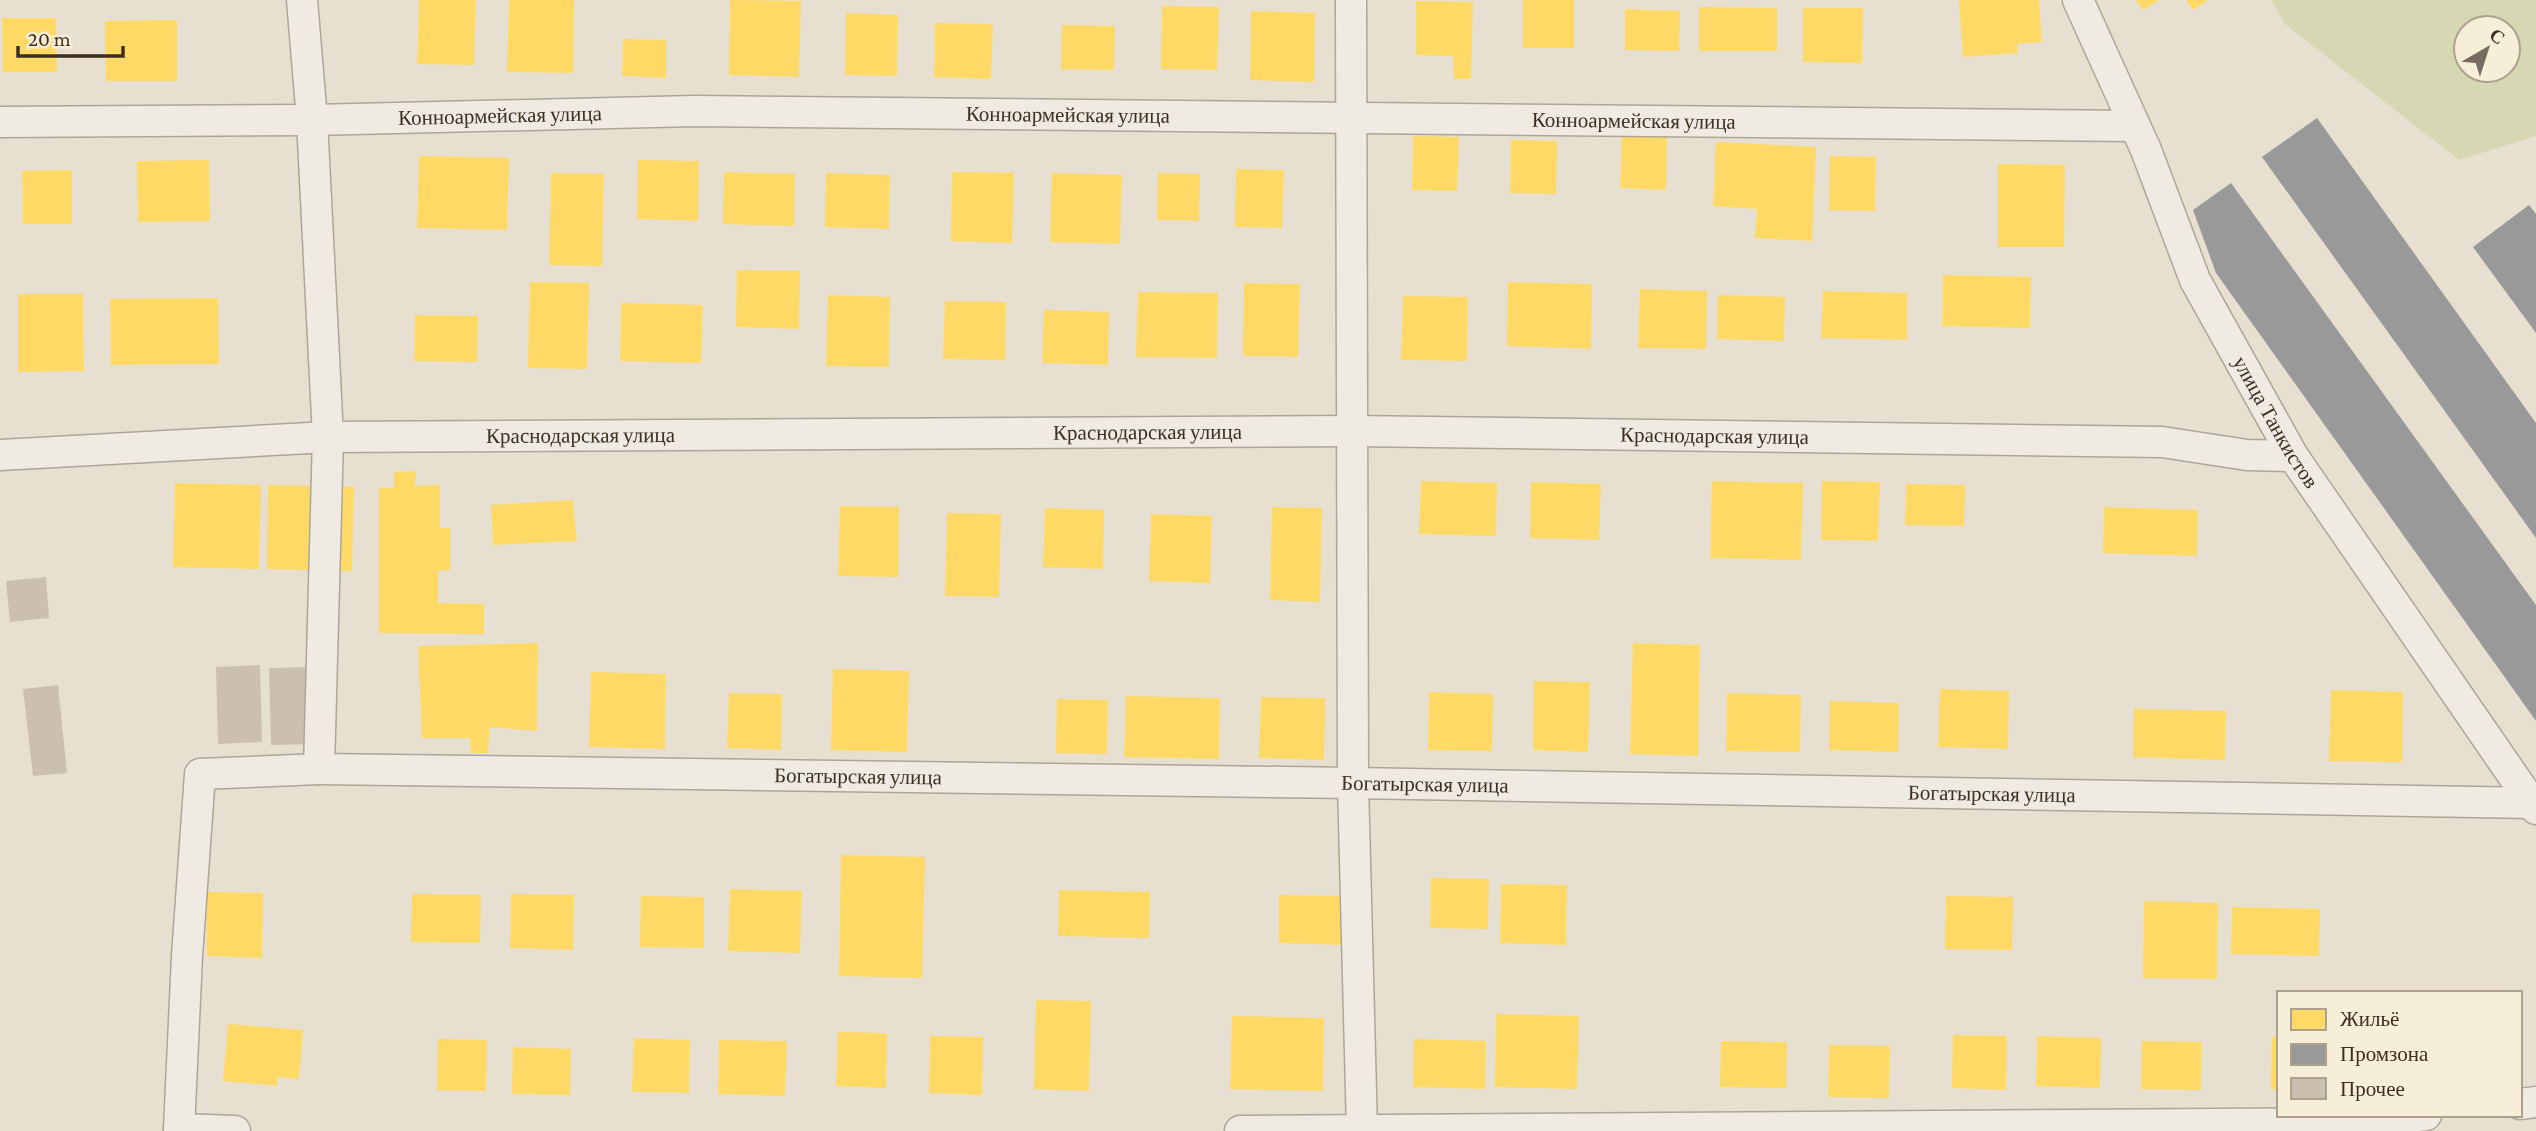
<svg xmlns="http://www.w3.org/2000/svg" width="2536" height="1131" font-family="'Crimson Pro',serif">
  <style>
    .green { fill: #d6d7b3; fill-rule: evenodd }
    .homes { fill: #ffd966 }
    .industry { fill: #999 }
    .building { fill: #cbbfb2 }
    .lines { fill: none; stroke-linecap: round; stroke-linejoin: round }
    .street-casing { stroke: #ada599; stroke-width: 33 }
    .street { stroke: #efebe3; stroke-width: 30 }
    .labels { text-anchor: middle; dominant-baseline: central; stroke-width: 7; stroke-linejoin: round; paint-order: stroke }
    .street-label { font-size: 21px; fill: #3d2e20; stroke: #f7eed8 }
  </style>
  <rect width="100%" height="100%" fill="#e7e0d1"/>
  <!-- green -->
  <path class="green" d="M2271,0h265v136l-77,24 -174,-136zM2466,28h42v42h-42z"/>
  <!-- homes -->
  <g class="homes">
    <polygon points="419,0 476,0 474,65 417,64"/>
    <polygon points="509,0 574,0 573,73 507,72"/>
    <polygon points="730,0 801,1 799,77 729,75"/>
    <rect x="1523" y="0" width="51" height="48"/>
    <polygon points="1959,0 2039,0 2042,42 2017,44 2018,53 1963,57"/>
    <polygon points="2136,0 2159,0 2143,10"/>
    <polygon points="2186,0 2208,0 2193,10"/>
    <polygon points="1416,1 1473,2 1471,79 1454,79 1453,56 1416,55"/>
    <polygon points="1162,6 1219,7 1217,70 1161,69"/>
    <polygon points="1699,7 1777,8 1777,51 1699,51"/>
    <polygon points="1803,8 1863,8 1862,63 1803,62"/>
    <polygon points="1625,9 1680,11 1679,51 1625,50"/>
    <polygon points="1251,11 1315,13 1314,82 1250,80"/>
    <polygon points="846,13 898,15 897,76 845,75"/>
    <polygon points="2,18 56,18 57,72 3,72"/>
    <polygon points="177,20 177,81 106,81 105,21"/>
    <polygon points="935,23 993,24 991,79 934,77"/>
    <polygon points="1062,25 1115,26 1114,70 1061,69"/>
    <polygon points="623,39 666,40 666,78 622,76"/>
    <polygon points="1622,135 1667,136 1666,190 1620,188"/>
    <polygon points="1413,136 1459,137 1457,191 1412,190"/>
    <polygon points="1511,140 1557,141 1556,194 1510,193"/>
    <polygon points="1716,142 1816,147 1812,241 1755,238 1757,209 1713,206"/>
    <polygon points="419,156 509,158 507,230 417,228"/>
    <polygon points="1830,156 1876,157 1875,211 1829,210"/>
    <polygon points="209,160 210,221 138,222 137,161"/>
    <polygon points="638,160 699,161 698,221 637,219"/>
    <polygon points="1998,164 2065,165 2064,247 1998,247"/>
    <polygon points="1236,169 1284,170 1282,228 1235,227"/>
    <polygon points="72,170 72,224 23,224 22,171"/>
    <polygon points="724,172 795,174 794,226 723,224"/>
    <polygon points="952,172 1014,173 1012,243 951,241"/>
    <polygon points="551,173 604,174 602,266 549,265"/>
    <polygon points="826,173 890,175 889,229 825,227"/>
    <polygon points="1052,173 1122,175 1120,244 1050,242"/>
    <polygon points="1158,173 1200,174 1199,221 1157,220"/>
    <polygon points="737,270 800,271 799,329 736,327"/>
    <polygon points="1943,275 2031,277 2030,328 1942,326"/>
    <polygon points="530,282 589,283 587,369 528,368"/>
    <polygon points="1508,282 1592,284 1591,349 1507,346"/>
    <polygon points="1244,283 1300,284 1298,357 1243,356"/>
    <polygon points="1640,289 1707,291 1706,349 1638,348"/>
    <polygon points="1823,291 1907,293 1907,340 1821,338"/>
    <polygon points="1138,292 1218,293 1217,358 1136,357"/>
    <polygon points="18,294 83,294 84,371 18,372"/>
    <polygon points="828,295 890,297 889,367 826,366"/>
    <polygon points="1718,295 1785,297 1784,341 1717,339"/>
    <polygon points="1403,296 1468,297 1467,361 1401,360"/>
    <polygon points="218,298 219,364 111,365 110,299"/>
    <polygon points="945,301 1006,302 1005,360 943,359"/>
    <polygon points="621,303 703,305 701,363 620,361"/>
    <polygon points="1044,310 1109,312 1108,365 1042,363"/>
    <polygon points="415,315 478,316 477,362 414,361"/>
    <polygon points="416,471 415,486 440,485 440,528 450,528 450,570 438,571 438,603 484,604 484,634 379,633 379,488 394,488 394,472"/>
    <polygon points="1421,481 1497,483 1496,536 1419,534"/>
    <polygon points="1712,481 1803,483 1801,560 1710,558"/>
    <polygon points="1822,481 1880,482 1878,541 1821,540"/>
    <polygon points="1531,482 1601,484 1599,540 1530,538"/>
    <polygon points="175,483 261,485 259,569 173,567"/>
    <polygon points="1906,484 1965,485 1964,526 1905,525"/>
    <polygon points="268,485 354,487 352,571 267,569"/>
    <polygon points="573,500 577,541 493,545 491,505"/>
    <polygon points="840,506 899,507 898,577 838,576"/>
    <polygon points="1272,507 1322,508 1320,602 1270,600"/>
    <polygon points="2104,507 2198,510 2197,556 2103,553"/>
    <polygon points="1045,508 1104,510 1103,569 1043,567"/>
    <polygon points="947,513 1001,514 999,597 945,596"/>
    <polygon points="1151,514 1212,516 1210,583 1149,581"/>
    <polygon points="538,643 537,731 490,727 488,753 471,753 470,738 422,738 418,646"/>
    <polygon points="1633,643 1700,645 1698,756 1630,754"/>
    <polygon points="833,669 909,671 907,752 831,750"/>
    <polygon points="591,672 666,674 665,749 589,747"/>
    <polygon points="1534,681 1590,682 1588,752 1533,750"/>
    <polygon points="1940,689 2009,691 2008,749 1938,747"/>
    <polygon points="2331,690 2403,692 2402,762 2329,761"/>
    <polygon points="1429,692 1493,694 1492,751 1428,750"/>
    <polygon points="729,693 782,694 781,750 727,748"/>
    <polygon points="1727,693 1801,695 1800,752 1726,751"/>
    <polygon points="1126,696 1220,698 1219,759 1124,757"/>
    <polygon points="1261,697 1325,698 1324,760 1259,758"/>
    <polygon points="1057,699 1108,700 1107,754 1056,753"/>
    <polygon points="1830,701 1899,703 1898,752 1829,750"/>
    <polygon points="2134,709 2226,711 2225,760 2133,757"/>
    <polygon points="841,855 925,857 922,978 839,976"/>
    <polygon points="1431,878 1489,879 1488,929 1430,928"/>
    <polygon points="1501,884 1567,885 1566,945 1500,943"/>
    <polygon points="730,889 802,891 800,953 728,951"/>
    <polygon points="1059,890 1150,892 1149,938 1058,936"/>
    <polygon points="207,892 263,893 262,958 207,956"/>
    <polygon points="412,894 481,895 480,943 411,942"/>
    <polygon points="511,894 574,895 573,950 510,948"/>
    <polygon points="1279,895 1346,896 1344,945 1279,943"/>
    <polygon points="641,896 704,897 704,948 640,947"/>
    <polygon points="1946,896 2013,897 2012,950 1945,949"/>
    <polygon points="2144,901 2218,903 2217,979 2143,978"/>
    <polygon points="2232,907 2320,909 2319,956 2231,954"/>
    <polygon points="1036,1000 1091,1001 1089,1091 1034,1089"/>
    <polygon points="1496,1014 1579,1016 1577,1089 1495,1087"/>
    <polygon points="1232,1016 1324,1018 1323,1091 1230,1089"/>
    <polygon points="228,1024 303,1030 299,1079 278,1077 277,1086 223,1081"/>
    <polygon points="838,1032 887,1033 886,1088 836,1086"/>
    <polygon points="1953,1035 2007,1036 2006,1090 1952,1088"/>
    <polygon points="930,1036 983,1037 982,1095 929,1093"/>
    <polygon points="2037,1036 2101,1038 2100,1088 2036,1086"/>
    <polygon points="2272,1037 2279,1037 2279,1090 2271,1089"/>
    <polygon points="634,1038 690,1040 689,1093 632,1092"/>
    <polygon points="438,1039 487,1040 486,1091 437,1090"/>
    <polygon points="1414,1039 1486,1041 1485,1089 1413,1087"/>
    <polygon points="719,1040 787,1041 785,1096 718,1094"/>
    <polygon points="1721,1041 1787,1042 1786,1088 1720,1087"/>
    <polygon points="2142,1041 2202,1042 2201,1090 2141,1089"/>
    <polygon points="1829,1045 1890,1046 1889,1098 1828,1097"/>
    <polygon points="513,1047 571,1049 570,1095 512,1094"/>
  </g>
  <!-- industry -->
  <g class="industry">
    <polygon points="2317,118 2536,423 2536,538 2262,157"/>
    <polygon points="2231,183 2536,605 2536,721 2216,273 2193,210"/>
    <polygon points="2529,205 2536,214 2536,333 2473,247"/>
  </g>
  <!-- building -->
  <g class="building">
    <polygon points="46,577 49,618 10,622 6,581"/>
    <polygon points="260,665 262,742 218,744 216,667"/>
    <polygon points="313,667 315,744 271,745 269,668"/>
    <polygon points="58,685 67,773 33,776 23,689"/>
  </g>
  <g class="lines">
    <!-- street casing -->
    <g class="street-casing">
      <g id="street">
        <polyline points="1351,0 1353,783 1362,1131"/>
        <path id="s1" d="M2078,0l68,150 49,130 98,176 243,353"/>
        <path id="s2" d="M0,122l312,-2 383,-9 1439,15"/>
        <path id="s3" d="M0,455l328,-18 1025,-6 809,11 85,13 46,1"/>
        <path id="s4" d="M319,769l1034,14 1179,20"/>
        <polyline points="2520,1104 2536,1102"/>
        <polyline points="179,1129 235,1131"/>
        <polyline points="184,1131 179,1129 187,956 200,774 319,769 328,437 312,120 302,0"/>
        <polyline points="1240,1131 2364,1123 2426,1115"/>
      </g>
    </g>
    <!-- street -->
    <use href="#street" class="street"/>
  </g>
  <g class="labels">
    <!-- street labels -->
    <g class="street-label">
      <text stroke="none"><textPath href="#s2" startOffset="500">Конноармейская улица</textPath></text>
      <text stroke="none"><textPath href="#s2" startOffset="1068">Конноармейская улица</textPath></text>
      <text stroke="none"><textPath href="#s2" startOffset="1634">Конноармейская улица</textPath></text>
      <text stroke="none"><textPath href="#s1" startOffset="467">улица Танкистов</textPath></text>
      <text stroke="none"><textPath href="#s3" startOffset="1148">Краснодарская улица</textPath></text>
      <text stroke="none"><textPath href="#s3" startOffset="1715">Краснодарская улица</textPath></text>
      <text stroke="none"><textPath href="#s3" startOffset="581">Краснодарская улица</textPath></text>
      <text stroke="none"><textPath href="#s4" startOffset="539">Богатырская улица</textPath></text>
      <text stroke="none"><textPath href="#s4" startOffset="1106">Богатырская улица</textPath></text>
      <text stroke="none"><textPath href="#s4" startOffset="1673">Богатырская улица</textPath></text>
    </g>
  </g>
  <!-- legend -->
  <rect x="2277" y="991" width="245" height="126" fill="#f7eed8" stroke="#ada18e" stroke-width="2"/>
  <rect x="2291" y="1009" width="35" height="21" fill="#ffd966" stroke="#ada18e" stroke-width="2"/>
  <text x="2340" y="1026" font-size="21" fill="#3d2e20">Жильё</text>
  <rect x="2291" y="1044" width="35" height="21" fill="#999999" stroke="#ada18e" stroke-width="2"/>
  <text x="2340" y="1061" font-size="21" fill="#3d2e20">Промзона</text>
  <rect x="2291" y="1078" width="35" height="21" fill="#cbbfb2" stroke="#ada18e" stroke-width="2"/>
  <text x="2340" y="1096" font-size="21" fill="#3d2e20">Прочее</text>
  <!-- north arrow -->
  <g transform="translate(2487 49) rotate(39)"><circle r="33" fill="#f7eed8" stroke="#ada18e" stroke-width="2"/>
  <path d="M0-5L12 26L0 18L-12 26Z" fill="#786c5e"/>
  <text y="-10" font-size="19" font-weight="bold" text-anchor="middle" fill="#3d2e20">С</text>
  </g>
  <!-- scale -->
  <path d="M18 46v10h105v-10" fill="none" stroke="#3d2e20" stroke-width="3.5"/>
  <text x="28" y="46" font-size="21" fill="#3d2e20" stroke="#f7eed8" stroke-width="5" paint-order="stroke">20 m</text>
</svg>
